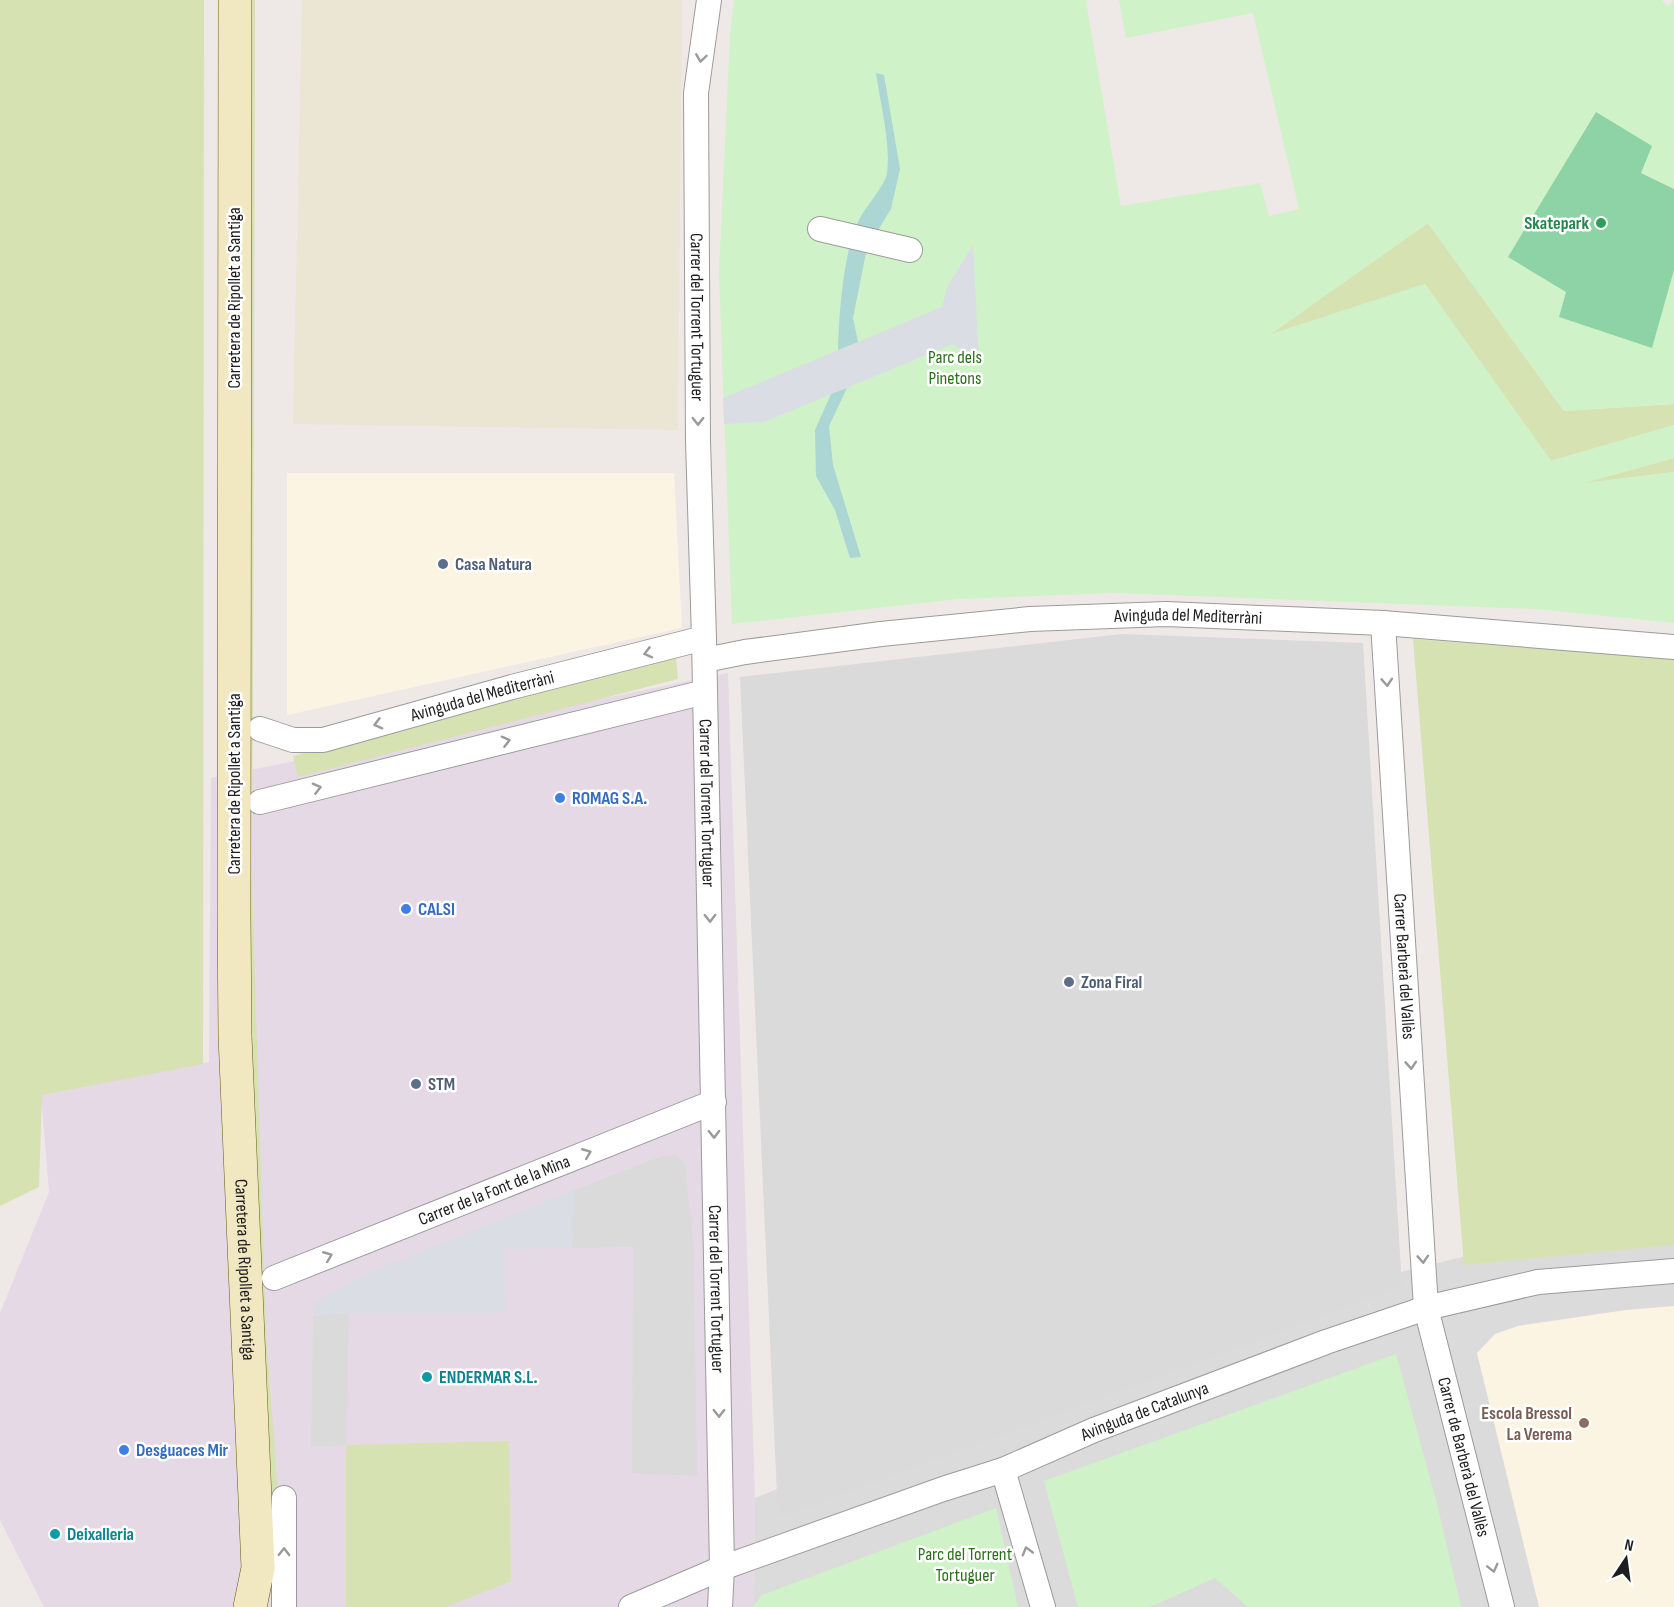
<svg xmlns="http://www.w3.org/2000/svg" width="1674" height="1607" font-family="'Sofia Sans Condensed',sans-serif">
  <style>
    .residential { fill: #dcdbdc }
    .industrial { fill: #e5d9e6 }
    .education { fill: #fbf4e2 }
    .farmland { fill: #eae6d3 }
    .grass { fill: #d6e2b2 }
    .park { fill: #d0f2c8 }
    .pitch { fill: #8ed3a5 }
    .parking { fill: #dadada }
    .plaza { fill: #dadde4 }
    .water { fill: #acd6d4 }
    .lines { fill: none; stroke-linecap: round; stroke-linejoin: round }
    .street-casing { stroke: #9b9b9b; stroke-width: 26 }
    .secondary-casing { stroke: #685a13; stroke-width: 34 }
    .street { stroke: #fff; stroke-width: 24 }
    .secondary { stroke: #f1e7c0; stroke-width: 33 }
    .oneway { stroke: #9a9a9a }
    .leisure-dot { fill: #2e9e5b; stroke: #fff; stroke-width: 2 }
    .service-dot { fill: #5c6f8a; stroke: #fff; stroke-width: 2 }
    .shop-dot { fill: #3f7fe0; stroke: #fff; stroke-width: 2 }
    .culture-dot { fill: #0f9aa8; stroke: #fff; stroke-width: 2 }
    .education-dot { fill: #8d6e63; stroke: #fff; stroke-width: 2 }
    .labels { text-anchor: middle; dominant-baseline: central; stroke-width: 5; stroke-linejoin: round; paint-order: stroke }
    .leisure-label { font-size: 18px; font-weight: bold; fill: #27864d; stroke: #fff; text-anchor: end }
    .street-label { font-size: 18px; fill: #1e1e1e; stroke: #fff }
    .park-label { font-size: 18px; fill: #2a6f1a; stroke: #fff }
    .service-label { font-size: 18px; font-weight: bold; fill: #4e5e75; stroke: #fff; text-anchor: start }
    .shop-label { font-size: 18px; font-weight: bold; fill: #366cbe; stroke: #fff; text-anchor: start }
    .culture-label { font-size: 18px; font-weight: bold; fill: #0d838f; stroke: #fff; text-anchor: start }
    .education-label { font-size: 18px; font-weight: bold; fill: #785e54; stroke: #fff; text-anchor: end }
  </style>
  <rect width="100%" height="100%" fill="#eee9e6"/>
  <!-- residential -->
  <polygon class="residential" points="1674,1234 1674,1607 753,1607 755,1498 956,1416 1319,1292 1466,1256"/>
  <!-- industrial -->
  <polygon class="industrial" points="728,673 755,1498 753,1607 44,1607 0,1520 0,1313 49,1192 41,1095 209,1062 211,778"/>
  <!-- education -->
  <g class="education">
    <polygon points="287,473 674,473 682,628 287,715"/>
    <polygon points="1674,1306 1674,1607 1539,1607 1477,1353 1495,1334 1518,1326 1626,1310"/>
  </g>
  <!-- farmland -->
  <polygon class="farmland" points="302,0 682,0 678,430 293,424"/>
  <!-- grass -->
  <g class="grass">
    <polygon points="0,0 204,0 203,1064 42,1095 39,1187 0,1206"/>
    <polygon points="248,0 255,0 253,724 251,851 266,1334 279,1503 271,1506 248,972"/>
    <polygon points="1428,223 1564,411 1674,404 1674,425 1551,461 1425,284 1269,335"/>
    <polygon points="1674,458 1674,472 1579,484"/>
    <polygon points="1413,639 1674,658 1674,1245 1464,1265"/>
    <polygon points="676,658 678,679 298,777 293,756"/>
    <polygon points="509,1441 511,1581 446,1607 346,1607 346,1445"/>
  </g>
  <!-- park -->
  <g class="park">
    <polygon points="734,0 1088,0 1086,1 1121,206 1260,183 1269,216 1299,209 1253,13 1126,38 1119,0 1662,0 1668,6 1674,0 1674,189 1641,173 1566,292 1559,317 1652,347 1674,270 1674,404 1564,411 1428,223 1271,334 1425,284 1551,461 1674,425 1674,458 1584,483 1674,472 1674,623 1535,609 1115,593 959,599 732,624 719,274 730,35"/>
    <polygon points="1396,1354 1437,1504 1461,1607 1248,1607 1215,1578 1150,1607 1078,1607 1044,1481"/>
    <polygon points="996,1508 1018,1607 753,1607 762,1595"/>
  </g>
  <!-- pitch -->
  <polygon class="pitch" points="1596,112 1652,146 1641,173 1674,189 1674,270 1652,348 1559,317 1566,292 1508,257"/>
  <!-- parking -->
  <g class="parking">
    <polygon points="1122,634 1363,643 1402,1287 778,1518 740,677"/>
    <polygon points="675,1155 685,1164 694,1249 697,1476 632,1473 633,1247 572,1248 574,1190 662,1156"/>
    <polygon points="349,1313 346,1445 311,1447 313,1316"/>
  </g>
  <!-- plaza -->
  <g class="plaza">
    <polygon points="973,245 979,362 953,344 764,422 724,424 723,398 942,307 948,285"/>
    <polygon points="574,1190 572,1248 504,1249 506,1313 349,1313 313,1316 315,1302 359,1277"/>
  </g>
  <!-- water -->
  <g class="water">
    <path d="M876,73l8,2 16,94 -9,40 -24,39 -14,70 5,24 -20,8c1,-35 5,-98 21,-130 6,-13 26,-34 28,-47 4,-30 -7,-70 -11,-100z"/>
    <polygon points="847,388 829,426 833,465 861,557 850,558 835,510 816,476 815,430 831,394"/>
  </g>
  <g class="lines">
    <!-- street casing -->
    <g class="street-casing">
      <g id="street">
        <path id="s1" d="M709,0l-13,93 2,348 6,197 18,930 -2,39"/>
        <polyline points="820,229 910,250"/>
        <path id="s2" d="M1383,623l43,685 76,299"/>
        <path id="s3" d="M705,660l40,-8 136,-18 149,-15 136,-5 217,9 291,24"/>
        <path id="s4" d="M260,729l33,11h30l189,-53 192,-49"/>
        <polyline points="260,802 705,692"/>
        <path id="s5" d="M274,1278l440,-176"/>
        <polyline points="1003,1470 1043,1607"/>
        <polyline points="284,1607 284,1498"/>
        <path id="s6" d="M631,1607l91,-39 221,-79 60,-19 91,-40 232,-88 100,-34 112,-26 136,-11"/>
      </g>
    </g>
    <!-- secondary casing -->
    <g class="secondary-casing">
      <g id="secondary">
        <path id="s7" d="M235,0l-1,915 1,121 23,532 -8,39"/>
      </g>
    </g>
    <!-- street -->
    <use href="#street" class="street"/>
    <!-- secondary -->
    <use href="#secondary" class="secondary"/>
  </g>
  <!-- one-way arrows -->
  <defs><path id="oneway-chevron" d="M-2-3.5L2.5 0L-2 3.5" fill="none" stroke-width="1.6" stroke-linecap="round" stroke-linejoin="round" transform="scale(1.5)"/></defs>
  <g class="oneway">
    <use href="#oneway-chevron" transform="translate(701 58) rotate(98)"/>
    <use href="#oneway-chevron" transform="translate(698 421) rotate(90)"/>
    <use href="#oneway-chevron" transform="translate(648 653) rotate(166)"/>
    <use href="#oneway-chevron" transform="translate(1387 682) rotate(86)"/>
    <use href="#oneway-chevron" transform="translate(378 724) rotate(165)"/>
    <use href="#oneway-chevron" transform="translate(506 741) rotate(-14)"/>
    <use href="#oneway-chevron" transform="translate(317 788) rotate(-14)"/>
    <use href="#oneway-chevron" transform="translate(710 918) rotate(89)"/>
    <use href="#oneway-chevron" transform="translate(1411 1065) rotate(86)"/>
    <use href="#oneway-chevron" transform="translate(714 1134) rotate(89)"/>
    <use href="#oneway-chevron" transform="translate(587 1153) rotate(-22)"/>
    <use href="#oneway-chevron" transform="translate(328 1256) rotate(-22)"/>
    <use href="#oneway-chevron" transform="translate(1423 1259) rotate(86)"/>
    <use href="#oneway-chevron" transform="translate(719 1413) rotate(89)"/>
    <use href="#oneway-chevron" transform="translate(1027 1551) rotate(-106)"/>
    <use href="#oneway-chevron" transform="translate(284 1552) rotate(-89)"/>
    <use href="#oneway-chevron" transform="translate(1493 1568) rotate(76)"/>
  </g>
  <!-- markers -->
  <circle class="leisure-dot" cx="1601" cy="223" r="6"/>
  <g class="service-dot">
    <circle cx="443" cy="564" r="6"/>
    <circle cx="1069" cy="982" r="6"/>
    <circle cx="416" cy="1084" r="6"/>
  </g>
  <g class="shop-dot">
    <circle cx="560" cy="798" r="6"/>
    <circle cx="406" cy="909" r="6"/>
    <circle cx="124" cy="1450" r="6"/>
  </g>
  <g class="culture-dot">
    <circle cx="427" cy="1377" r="6"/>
    <circle cx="55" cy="1534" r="6"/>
  </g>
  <circle class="education-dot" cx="1584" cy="1423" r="6"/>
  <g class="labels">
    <!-- leisure labels -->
    <g class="leisure-label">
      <text x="1589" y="223">Skatepark</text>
    </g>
    <!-- street labels -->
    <g class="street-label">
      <text transform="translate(234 298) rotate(-90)">Carretera de Ripollet a Santiga</text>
      <text stroke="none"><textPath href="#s1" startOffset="318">Carrer del Torrent Tortuguer</textPath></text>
      <text stroke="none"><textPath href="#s3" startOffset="486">Avinguda del Mediterràni</textPath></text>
      <text stroke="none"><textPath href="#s4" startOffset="230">Avinguda del Mediterràni</textPath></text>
      <text transform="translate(234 784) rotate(-90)">Carretera de Ripollet a Santiga</text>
      <text stroke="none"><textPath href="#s1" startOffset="804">Carrer del Torrent Tortuguer</textPath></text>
      <text stroke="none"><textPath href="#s2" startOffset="344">Carrer Barberà del Vallès</textPath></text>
      <text stroke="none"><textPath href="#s5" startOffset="237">Carrer de la Font de la Mina</textPath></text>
      <text stroke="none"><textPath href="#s7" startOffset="1270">Carretera de Ripollet a Santiga</textPath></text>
      <text stroke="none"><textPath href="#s1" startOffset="1290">Carrer del Torrent Tortuguer</textPath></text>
      <text stroke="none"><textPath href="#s6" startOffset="550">Avinguda de Catalunya</textPath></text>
      <text stroke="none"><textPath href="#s2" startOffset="840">Carrer de Barberà del Vallès</textPath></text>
    </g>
    <!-- park labels -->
    <g class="park-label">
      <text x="955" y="357">Parc dels<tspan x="955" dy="21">Pinetons</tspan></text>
      <text x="965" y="1554">Parc del Torrent<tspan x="965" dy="21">Tortuguer</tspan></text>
    </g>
    <!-- service labels -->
    <g class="service-label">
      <text x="455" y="564">Casa Natura</text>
      <text x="1081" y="982">Zona Firal</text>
      <text x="428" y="1084">STM</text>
    </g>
    <!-- shop labels -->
    <g class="shop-label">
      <text x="572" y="798">ROMAG S.A.</text>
      <text x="418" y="909">CALSI</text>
      <text x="136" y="1450">Desguaces Mir</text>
    </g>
    <!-- culture labels -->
    <g class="culture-label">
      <text x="439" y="1377">ENDERMAR S.L.</text>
      <text x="67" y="1534">Deixalleria</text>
    </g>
    <!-- education labels -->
    <g class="education-label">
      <text x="1572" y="1413">Escola Bressol<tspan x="1572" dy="21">La Verema</tspan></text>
    </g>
  </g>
  <!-- north arrow -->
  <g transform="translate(1626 1559) rotate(13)" stroke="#ffffff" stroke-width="4.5" paint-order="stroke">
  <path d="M0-4.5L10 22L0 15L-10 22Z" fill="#1e1e1e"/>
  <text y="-9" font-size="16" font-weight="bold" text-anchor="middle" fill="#1e1e1e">N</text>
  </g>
</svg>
